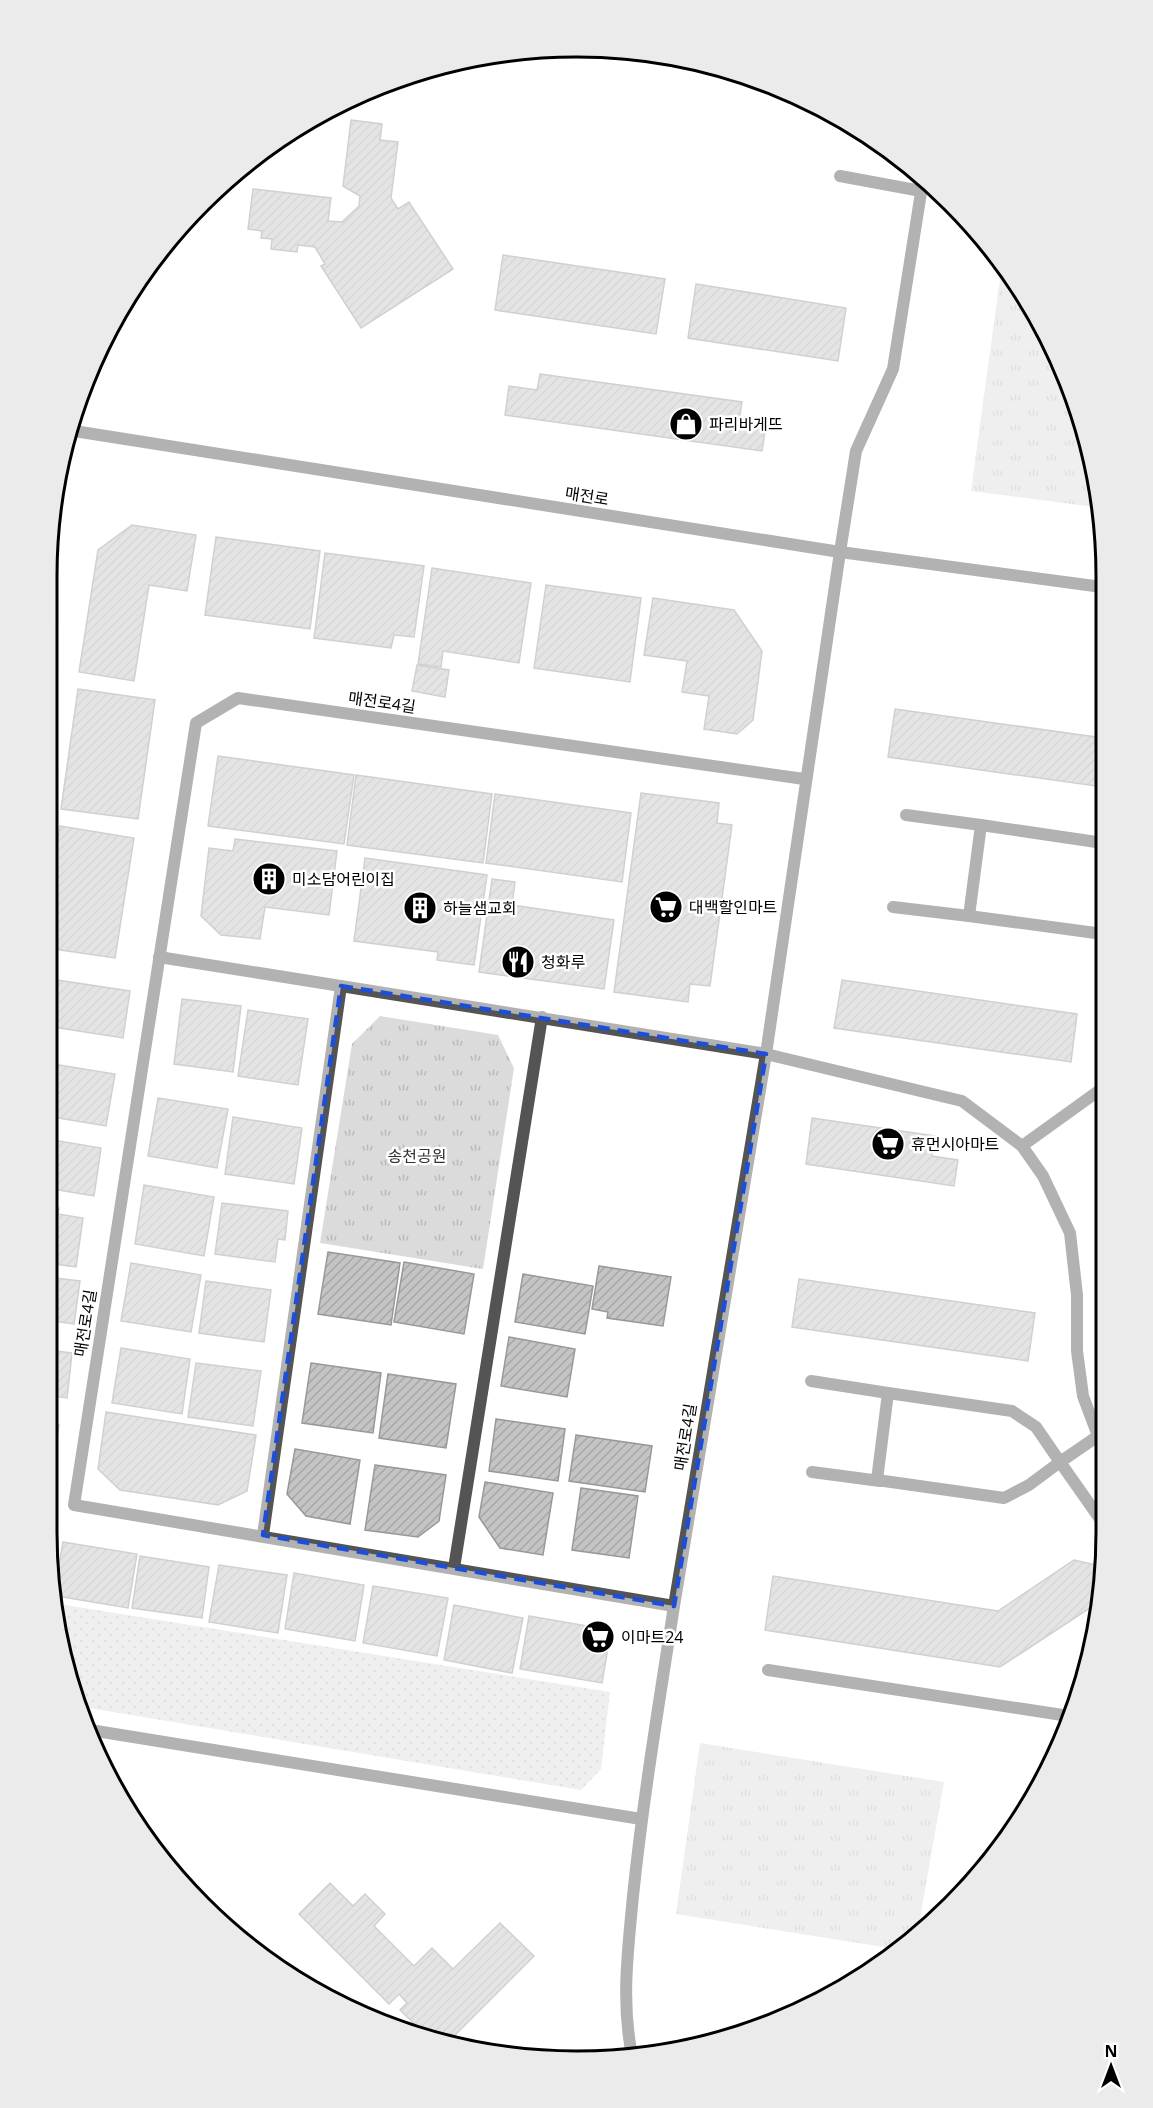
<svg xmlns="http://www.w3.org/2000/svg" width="1153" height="2108" font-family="'Open Sans','Noto Sans KR',sans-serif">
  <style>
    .grass { fill: url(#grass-dots) }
    .park { fill: url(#park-tufts) }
    .building { fill: url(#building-hatch); stroke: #989898; stroke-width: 1.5 }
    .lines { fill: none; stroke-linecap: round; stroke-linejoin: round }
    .lane { stroke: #545454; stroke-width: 12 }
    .street { stroke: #545454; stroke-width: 12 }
    .marked { fill: none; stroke: #1d4ed8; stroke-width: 4.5; stroke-dasharray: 12 8; stroke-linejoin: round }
    .labels { text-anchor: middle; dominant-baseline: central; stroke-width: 5; stroke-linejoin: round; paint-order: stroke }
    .poi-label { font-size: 16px; fill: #000; stroke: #fff; text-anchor: start }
    .street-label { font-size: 16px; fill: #000; stroke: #fff }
    .park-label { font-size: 16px; fill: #323232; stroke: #fff }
    .rim { fill: none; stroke: #000; stroke-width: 3 }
  </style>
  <defs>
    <pattern id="grass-dots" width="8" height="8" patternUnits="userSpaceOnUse" patternTransform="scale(1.5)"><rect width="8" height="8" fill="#dbdbdb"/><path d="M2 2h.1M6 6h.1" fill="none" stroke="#bababa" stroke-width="1.8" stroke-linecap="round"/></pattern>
    <pattern id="park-tufts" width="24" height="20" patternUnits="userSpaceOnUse" patternTransform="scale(1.5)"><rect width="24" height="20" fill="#dbdbdb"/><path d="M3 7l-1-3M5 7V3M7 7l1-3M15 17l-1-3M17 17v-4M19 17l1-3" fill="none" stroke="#bababa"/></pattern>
    <pattern id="building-hatch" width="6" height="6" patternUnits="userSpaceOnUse" patternTransform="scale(1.5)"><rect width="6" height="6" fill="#c4c4c4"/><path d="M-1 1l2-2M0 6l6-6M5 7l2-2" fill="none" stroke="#a7a7a7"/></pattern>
  </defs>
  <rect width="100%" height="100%" fill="#fff"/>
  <!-- grass -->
  <polygon class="grass" points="59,1604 610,1692 601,1769 581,1790 77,1706"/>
  <!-- park -->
  <g class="park">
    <polygon points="1002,264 1017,282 1078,406 1102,508 971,491"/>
    <polygon points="380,1016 498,1035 514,1068 483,1269 320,1243 352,1044"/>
    <polygon points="700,1743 944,1782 917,1935 896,1949 676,1914"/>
  </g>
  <!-- building -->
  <g class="building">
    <polygon points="351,120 382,124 380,140 398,142 391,198 398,209 409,202 453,269 361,328 321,266 325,264 315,247 298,245 297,252 271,249 272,239 261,238 262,231 248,229 253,189 331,198 328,221 342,222 359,206 360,196 343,186"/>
    <polygon points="503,255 665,279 656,334 495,310"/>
    <polygon points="696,284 846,308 838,361 688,338"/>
    <polygon points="540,374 742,402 739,421 766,425 762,451 505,415 509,386 537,390"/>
    <polygon points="132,525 196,535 187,591 149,585 134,681 79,672 98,550"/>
    <polygon points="216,537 320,551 310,629 205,615"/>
    <polygon points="325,553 424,566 414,637 394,635 391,648 314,638"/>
    <polygon points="432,568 531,583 519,663 443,651 441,667 418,664"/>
    <polygon points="546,585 641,598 630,682 534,668"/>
    <polygon points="653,598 734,610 762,651 753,720 737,734 704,729 709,696 682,692 687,661 644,655"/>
    <polygon points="417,665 449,670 445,697 412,691"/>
    <polygon points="78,689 155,700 138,819 61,809"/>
    <polygon points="895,709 1103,738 1103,787 888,757"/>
    <polygon points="218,756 354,775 344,844 208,826"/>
    <polygon points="356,775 492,794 483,863 347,845"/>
    <polygon points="641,793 719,803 717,823 732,825 710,986 690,984 688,1002 614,992"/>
    <polygon points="495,794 631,813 622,882 486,863"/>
    <polygon points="60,826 134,838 115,958 47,948 47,909"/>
    <polygon points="235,839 337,851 329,915 265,907 260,939 221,935 201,916 209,848 233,851"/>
    <polygon points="365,858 487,875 474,965 437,960 438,952 354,941"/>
    <polygon points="492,879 515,882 512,905 614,920 604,989 479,972"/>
    <polygon points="50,979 130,991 123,1038 47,1026"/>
    <polygon points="842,980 1077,1014 1071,1062 834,1028"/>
    <polygon points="182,999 241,1006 233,1072 174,1064"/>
    <polygon points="248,1010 308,1019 298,1085 238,1076"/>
    <polygon points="47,1063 115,1074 106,1126 47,1116"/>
    <polygon points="158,1098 228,1109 217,1168 148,1156"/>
    <polygon points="233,1117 302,1128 294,1184 225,1174"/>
    <polygon points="812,1118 935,1136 932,1156 958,1160 954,1186 806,1164"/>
    <polygon points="47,1139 101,1148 94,1196 47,1188"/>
    <polygon points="144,1185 214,1197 204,1256 135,1244"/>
    <polygon points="222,1203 288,1211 285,1240 278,1239 275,1262 215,1254"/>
    <polygon points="47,1206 59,1208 58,1214 83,1218 76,1267 47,1263"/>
    <polygon points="328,1252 400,1263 391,1325 318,1314"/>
    <polygon points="404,1262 474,1274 464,1334 394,1322"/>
    <polygon points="131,1263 201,1275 191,1332 121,1321"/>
    <polygon points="599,1266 671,1277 663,1326 607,1318 608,1312 592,1309"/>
    <polygon points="523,1274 593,1286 585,1334 515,1322"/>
    <polygon points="47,1277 80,1281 74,1324 47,1320"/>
    <polygon points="799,1279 1035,1313 1028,1361 792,1327"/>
    <polygon points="206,1281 271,1290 264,1342 199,1333"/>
    <polygon points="509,1337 575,1349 567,1397 501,1386"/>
    <polygon points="121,1348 190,1359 182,1414 112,1403"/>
    <polygon points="47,1350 72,1353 67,1398 47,1395"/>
    <polygon points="196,1363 261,1371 253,1426 188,1417"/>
    <polygon points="311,1363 381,1373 373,1433 302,1423"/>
    <polygon points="388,1374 456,1384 446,1448 379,1438"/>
    <polygon points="106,1412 256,1435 247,1491 218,1505 120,1490 98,1469"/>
    <polygon points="496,1419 565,1429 558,1481 489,1471"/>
    <polygon points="47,1423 59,1425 52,1474 47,1473"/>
    <polygon points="576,1435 652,1446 645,1492 569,1481"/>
    <polygon points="295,1449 360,1460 350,1524 306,1516 287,1494"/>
    <polygon points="375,1465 446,1475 439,1521 418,1537 365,1530"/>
    <polygon points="485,1482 553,1493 543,1555 500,1548 479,1517"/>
    <polygon points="581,1488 638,1496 629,1558 572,1550"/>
    <polygon points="63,1542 137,1554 128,1608 57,1596 55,1584"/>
    <polygon points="140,1556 209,1567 202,1618 132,1608"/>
    <polygon points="1074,1560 1105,1567 1099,1602 1000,1667 765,1630 773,1576 998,1611"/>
    <polygon points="219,1565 287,1575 278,1633 209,1622"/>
    <polygon points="294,1573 364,1585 355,1641 285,1629"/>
    <polygon points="373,1586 448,1598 437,1656 363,1643"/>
    <polygon points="454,1605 523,1618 512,1673 444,1660"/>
    <polygon points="529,1616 611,1630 602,1683 520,1669"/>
    <polygon points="330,1883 353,1906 365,1894 385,1914 374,1926 414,1966 432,1948 453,1969 500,1923 534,1956 446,2044 440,2044 430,2039 400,2010 407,2003 399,1994 389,2004 299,1914"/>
  </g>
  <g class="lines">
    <!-- lane -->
    <g class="lane">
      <polyline points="840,176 921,191"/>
      <polyline points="840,552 856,451 893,369 923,180"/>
      <polyline points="906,815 981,825"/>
      <polyline points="1103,843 981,825 969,916 1103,934"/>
      <polyline points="893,907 969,916"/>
      <polyline points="766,1054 962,1101 1022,1146 1043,1176 1070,1233 1077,1295 1077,1351 1083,1396 1098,1436 1060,1462 1036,1427 1012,1411 888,1393 877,1480 1004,1498 1029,1485 1060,1462 1105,1526"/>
      <polyline points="1022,1146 1104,1087"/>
      <polyline points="811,1381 888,1393"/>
      <polyline points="812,1472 880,1481"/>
      <polyline points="768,1670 1069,1716"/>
    </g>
    <!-- street -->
    <g class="street">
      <polyline points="68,430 840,552 1102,587"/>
      <polyline points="804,779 238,698 196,723 74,1505 674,1606 766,1054 840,552"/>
      <polyline points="159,957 766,1054"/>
      <polyline points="263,1535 341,986"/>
      <polyline points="454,1568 542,1017"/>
      <polyline points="90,1730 641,1819"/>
      <path d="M632,2055c-11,-53 -4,-105 1,-159 10,-97 26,-193 41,-290"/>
    </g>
  </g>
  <!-- marked area -->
  <path d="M0 0H1153V2108H0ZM341,986l425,68 -92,552 -411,-71z" fill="#fff" fill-opacity=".55" fill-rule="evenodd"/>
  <path class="marked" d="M341,986l425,68 -92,552 -411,-71z"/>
  <!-- icons -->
  <defs>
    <g id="shop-disc" transform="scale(1.725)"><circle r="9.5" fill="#000" stroke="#fff"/><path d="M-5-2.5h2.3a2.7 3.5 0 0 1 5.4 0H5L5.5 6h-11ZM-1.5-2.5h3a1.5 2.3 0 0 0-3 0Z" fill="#fff"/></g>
    <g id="building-disc" transform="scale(1.725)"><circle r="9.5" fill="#000" stroke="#fff"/><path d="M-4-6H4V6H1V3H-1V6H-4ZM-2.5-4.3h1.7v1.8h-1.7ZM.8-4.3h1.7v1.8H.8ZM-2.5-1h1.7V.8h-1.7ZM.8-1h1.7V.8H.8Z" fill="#fff"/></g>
    <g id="supermarket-disc" transform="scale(1.725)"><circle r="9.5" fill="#000" stroke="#fff"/><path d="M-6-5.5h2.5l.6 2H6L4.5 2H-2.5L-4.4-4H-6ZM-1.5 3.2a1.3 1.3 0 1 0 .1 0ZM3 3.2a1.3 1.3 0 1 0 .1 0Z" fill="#fff"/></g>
    <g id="restaurant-disc" transform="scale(1.725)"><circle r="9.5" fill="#000" stroke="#fff"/><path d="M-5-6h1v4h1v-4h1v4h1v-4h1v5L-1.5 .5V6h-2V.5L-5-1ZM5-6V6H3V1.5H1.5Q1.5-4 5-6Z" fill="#fff"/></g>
  </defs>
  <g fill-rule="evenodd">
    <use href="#shop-disc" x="686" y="424"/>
    <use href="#building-disc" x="269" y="879"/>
    <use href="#supermarket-disc" x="666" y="907"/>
    <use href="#building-disc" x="420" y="908"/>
    <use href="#restaurant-disc" x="518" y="962"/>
    <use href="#supermarket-disc" x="888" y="1144"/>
    <use href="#supermarket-disc" x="598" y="1637"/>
  </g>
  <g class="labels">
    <!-- poi labels -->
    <g class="poi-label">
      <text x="709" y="424">파리바게뜨</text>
      <text x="292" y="879">미소담어린이집</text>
      <text x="689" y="907">대백할인마트</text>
      <text x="443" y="908">하늘샘교회</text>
      <text x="541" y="962">청화루</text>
      <text x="911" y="1144">휴먼시아마트</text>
      <text x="621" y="1637">이마트24</text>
    </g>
    <!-- street labels -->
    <g class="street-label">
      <text transform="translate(587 496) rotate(9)">매전로</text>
      <text transform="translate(382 702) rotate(8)">매전로4길</text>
      <text transform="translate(85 1323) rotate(-81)">매전로4길</text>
      <text transform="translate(685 1437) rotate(-81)">매전로4길</text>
    </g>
    <!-- park labels -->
    <g class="park-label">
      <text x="417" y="1156">송천공원</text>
    </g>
  </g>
  <!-- crop -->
  <path d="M0 0H1153V2108H0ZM576 57H577A519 519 0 0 1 1096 576V1532A519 519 0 0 1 577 2051H576A519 519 0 0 1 57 1532V576A519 519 0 0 1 576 57Z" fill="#ebebeb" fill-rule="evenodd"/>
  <path class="rim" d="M576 57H577A519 519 0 0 1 1096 576V1532A519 519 0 0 1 577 2051H576A519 519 0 0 1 57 1532V576A519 519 0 0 1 576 57Z"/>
  <!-- north arrow -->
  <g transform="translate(1111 2066)" stroke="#ffffff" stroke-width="4.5" paint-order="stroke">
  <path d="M0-4.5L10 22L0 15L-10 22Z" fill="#000000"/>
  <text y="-9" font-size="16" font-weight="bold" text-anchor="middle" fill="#000000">N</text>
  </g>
</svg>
